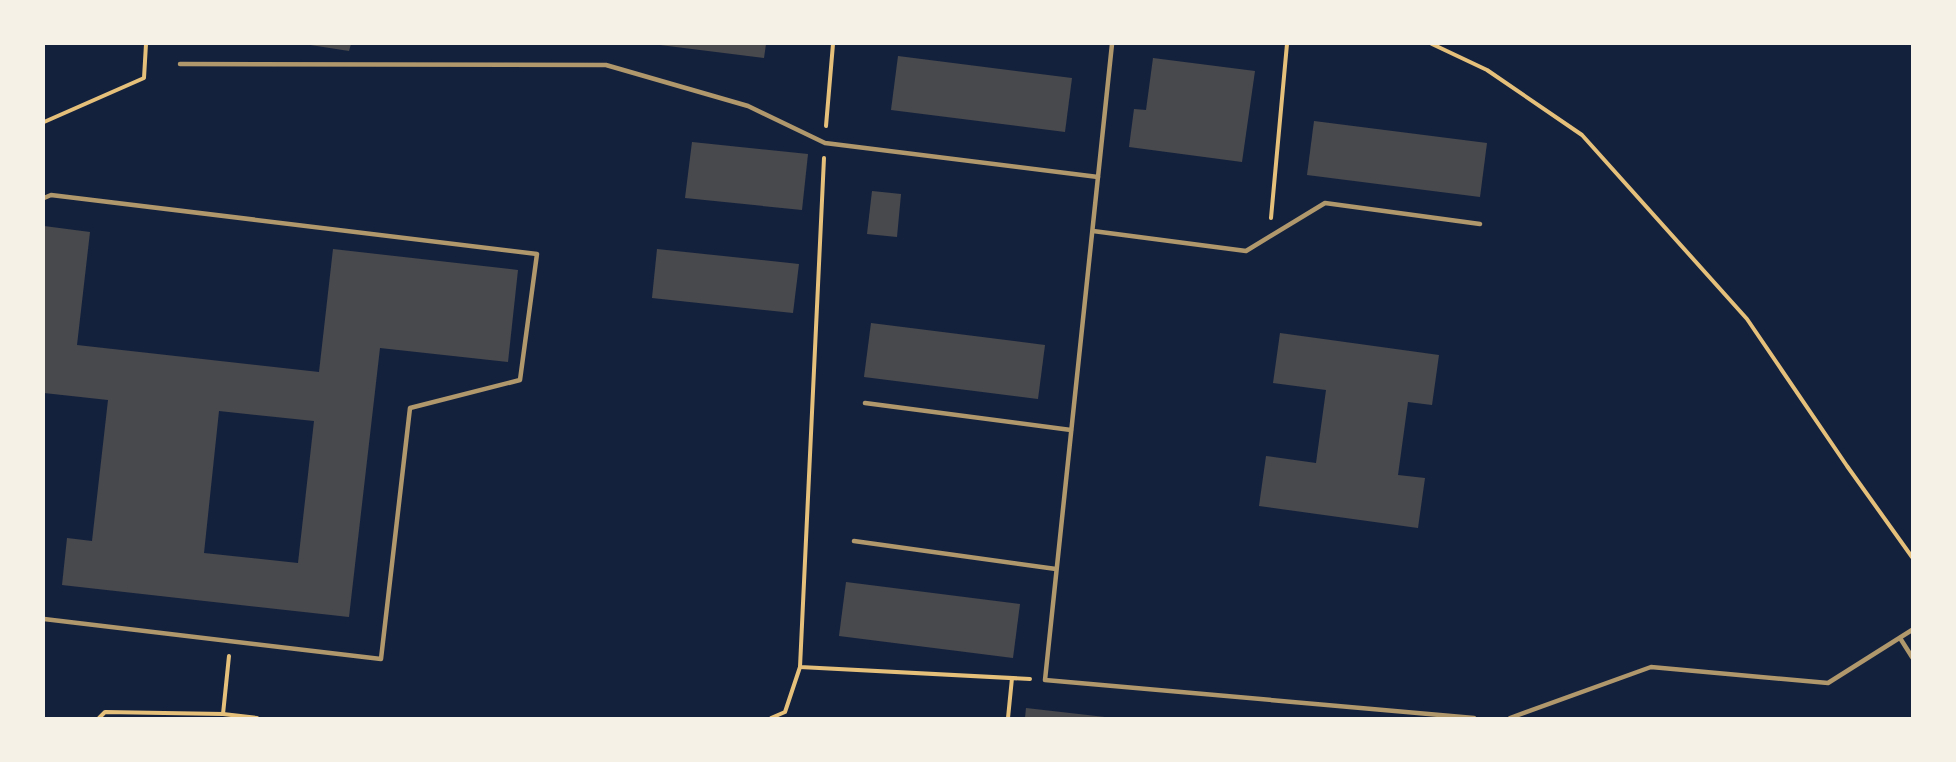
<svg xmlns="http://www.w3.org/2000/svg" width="1956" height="762" font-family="'Fira Sans',sans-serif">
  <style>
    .building { fill: #48494c; fill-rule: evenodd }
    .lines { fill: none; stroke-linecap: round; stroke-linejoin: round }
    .path { stroke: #e5c07b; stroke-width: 4 }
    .service { stroke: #b1986c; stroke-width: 4.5 }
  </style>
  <rect width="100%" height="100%" fill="#14213d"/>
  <!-- building -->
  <g class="building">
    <polygon points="304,44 351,44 349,51"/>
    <polygon points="652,44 766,44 764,58"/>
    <polygon points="898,56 1072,78 1065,132 891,110"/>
    <polygon points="1153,58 1255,71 1242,162 1129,147 1134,109 1146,110"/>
    <polygon points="1314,121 1487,143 1480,197 1307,175"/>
    <polygon points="692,142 808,154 802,210 685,198"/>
    <polygon points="872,191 901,194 897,237 867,234"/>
    <path d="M44,226l46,6 -13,113 242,27 14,-123 185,21 -10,92 -128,-14 -31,269 -287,-32 5,-47 25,3 16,-141 -64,-7zM219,411l95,10 -16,142 -94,-10z"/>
    <polygon points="657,249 799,264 793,313 652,298"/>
    <polygon points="871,323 1045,345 1038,399 864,377"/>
    <polygon points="1280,333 1439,355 1432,405 1408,402 1398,475 1425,478 1418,528 1259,506 1266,456 1316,463 1326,390 1273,383"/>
    <polygon points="846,582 1020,604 1013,658 839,636"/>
    <polygon points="1026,708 1105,717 1105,718 1025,718"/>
  </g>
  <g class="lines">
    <!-- path -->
    <g class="path">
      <polyline points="1432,44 1487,70 1582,135 1747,319 1847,466 1912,557"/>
      <polyline points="44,122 144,78 146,44"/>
      <polyline points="826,126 833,44"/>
      <polyline points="824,158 800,667 1030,679"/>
      <polyline points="1271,218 1287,44"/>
      <polyline points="223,714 257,718"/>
      <polyline points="99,718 105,712 223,714 229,656"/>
      <polyline points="771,718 785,712 800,667"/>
      <polyline points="1008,718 1012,678"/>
    </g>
    <!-- service -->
    <g class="service">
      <polyline points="1112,44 1045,680 1474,718"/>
      <polyline points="180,64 606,65 748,106 825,143 1098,177"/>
      <polyline points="44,198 51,195 537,254 520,380 410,408 381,659 44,619"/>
      <polyline points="1093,231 1246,251 1325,203 1480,224"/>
      <polyline points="865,403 1071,430"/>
      <polyline points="854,541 1056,569"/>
      <polyline points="1900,638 1912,657"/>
      <polyline points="1510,718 1651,667 1828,683 1912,630"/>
    </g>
  </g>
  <!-- border -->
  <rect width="1956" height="762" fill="none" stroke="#f6f1e7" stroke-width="90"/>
</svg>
